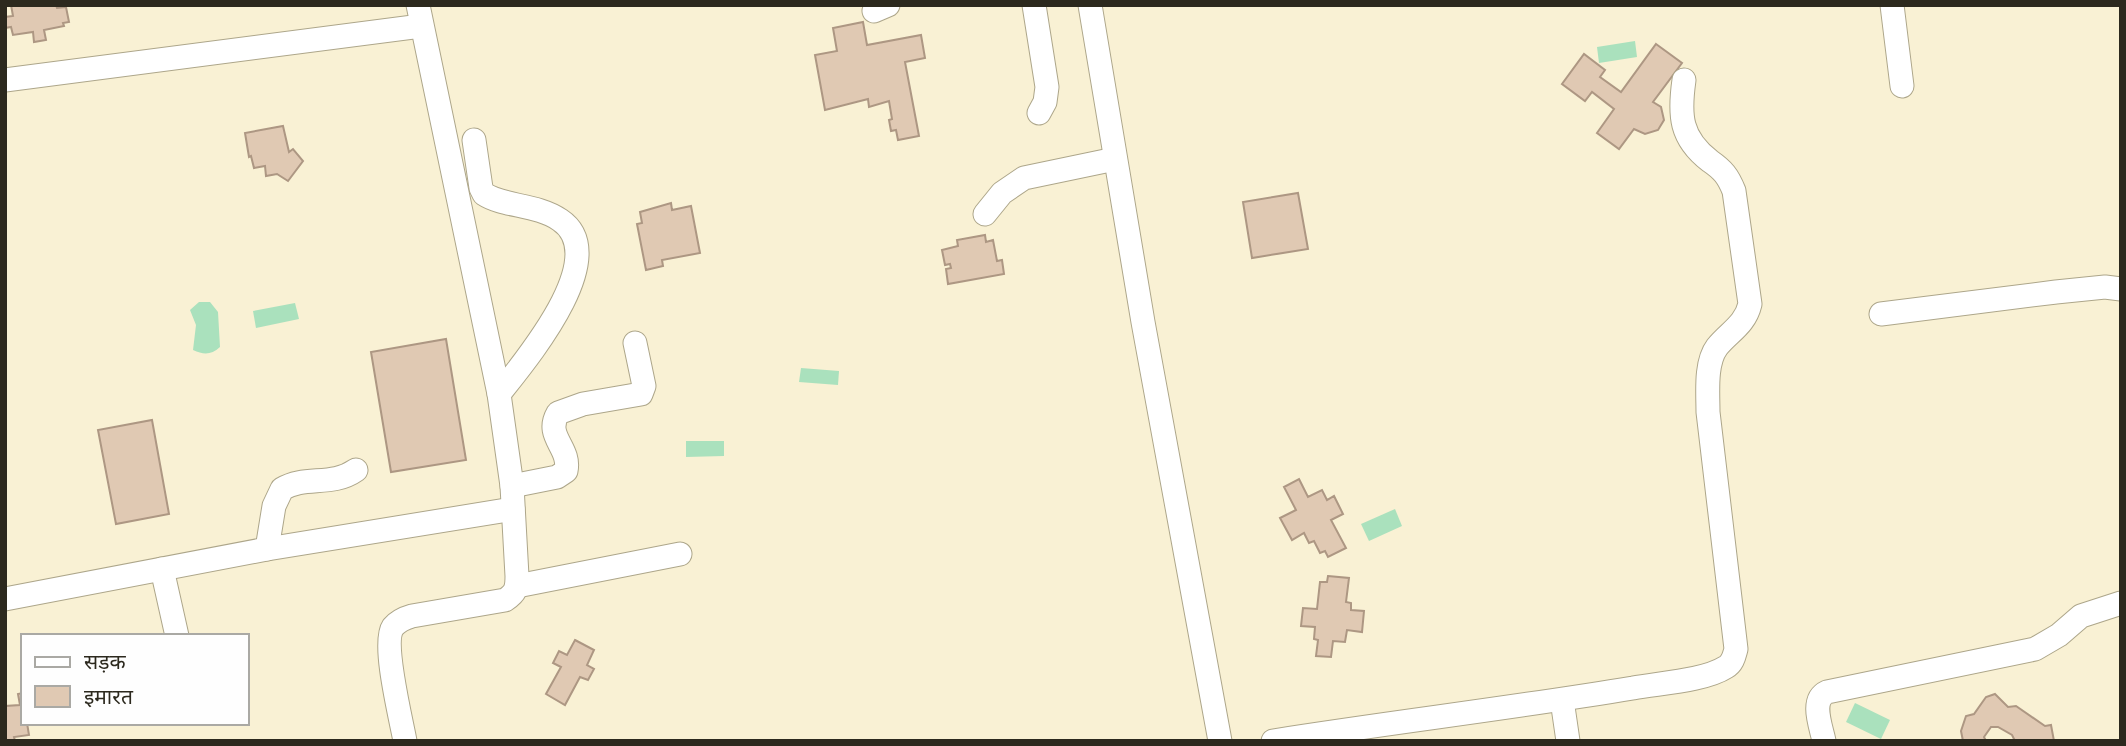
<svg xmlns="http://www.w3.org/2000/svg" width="2126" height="746" font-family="'Fira Sans','Noto Sans Devanagari',sans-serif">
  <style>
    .water { fill: #aae1bd }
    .building { fill: #e0c9b3; stroke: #ad9783; stroke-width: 2 }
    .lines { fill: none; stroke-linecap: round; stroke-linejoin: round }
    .minor-casing { stroke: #ada68a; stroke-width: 25 }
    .minor { stroke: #fff; stroke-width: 23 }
  </style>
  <rect width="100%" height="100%" fill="#f9f1d4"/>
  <!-- water -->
  <g class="water">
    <polygon points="1635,41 1637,57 1599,63 1597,47"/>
    <path d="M199,302h11l8,10 2,35c-9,8 -16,8 -27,3l3,-25 -6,-15z"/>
    <polygon points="295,303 299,319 256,328 253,311"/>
    <polygon points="801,368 839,371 838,385 799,382"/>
    <polygon points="686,441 724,441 724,456 686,457"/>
    <polygon points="1395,509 1402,526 1369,541 1361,524"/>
    <polygon points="1855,703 1890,720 1881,739 1846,722"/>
  </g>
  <!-- building -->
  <g class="building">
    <polygon points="11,5 56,5 57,8 66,7 69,22 63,23 64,26 44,30 46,40 34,42 33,32 13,35 11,27 5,28 5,17 13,16"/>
    <polygon points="863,22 867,45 921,35 925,58 905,62 919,136 898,140 896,130 891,131 889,120 892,119 889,101 869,107 868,99 825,110 815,55 837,51 833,28"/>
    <polygon points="1656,44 1682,63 1653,102 1661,107 1664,120 1658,130 1645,134 1634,129 1619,149 1597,133 1614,109 1592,92 1585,101 1562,84 1584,54 1605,70 1600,77 1621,92"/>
    <polygon points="283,126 289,152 293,149 303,161 288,181 277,174 266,176 265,166 254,168 251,156 249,157 245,133"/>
    <polygon points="1298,193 1308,249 1252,258 1243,202"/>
    <polygon points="671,203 672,210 691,206 700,253 662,260 663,266 646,270 637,224 642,223 640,212"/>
    <polygon points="985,235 986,242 993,240 997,261 1002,260 1004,274 948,284 946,269 951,268 950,264 945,265 942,250 958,246 957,240"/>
    <polygon points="446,339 466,460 391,472 371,352"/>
    <polygon points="152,420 169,514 116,524 98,430"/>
    <polygon points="1299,479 1308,497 1322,490 1327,500 1334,496 1343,514 1331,520 1346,548 1328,557 1325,551 1320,553 1314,541 1309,543 1304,533 1292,540 1280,518 1296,510 1284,487"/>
    <polygon points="1328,576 1349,578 1346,602 1351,603 1351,610 1364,611 1362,632 1347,630 1345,642 1333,641 1331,657 1316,656 1318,640 1314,639 1315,627 1301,626 1303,608 1317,609 1320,582 1327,582"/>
    <polygon points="575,640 594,650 587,665 594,669 588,680 580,677 565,705 546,694 561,667 553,663 559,651 567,655"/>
    <polygon points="23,693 23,723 27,723 29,735 14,737 15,741 5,741 5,706 20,705 18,694"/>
    <polygon points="1995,694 2008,707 2016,706 2045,726 2051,725 2054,741 2015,741 2012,735 1998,727 1991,727 1984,737 1986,741 1963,741 1961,731 1966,716 1974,714 1986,697"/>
  </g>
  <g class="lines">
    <!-- minor casing -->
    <g class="minor-casing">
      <g id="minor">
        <polyline points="1034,5 1047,87 1045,102 1039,113"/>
        <polyline points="1090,5 1143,322 1220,741"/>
        <polyline points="1892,5 1902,86"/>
        <polyline points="874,11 888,5"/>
        <polyline points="5,80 421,26"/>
        <path d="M474,140l7,48 3,6c20,13 53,10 76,26 54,36 -35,141 -61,174"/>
        <polyline points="985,214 1002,193 1024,178 1115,159"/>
        <polyline points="1881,314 2056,292 2105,287 2121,289"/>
        <path d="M512,486l45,-9 9,-6c5,-24 -22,-34 -8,-58l25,-9 58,-10 3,-8 -9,-43"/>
        <path d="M267,549l7,-43 8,-17c23,-14 50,-2 74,-19"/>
        <polyline points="162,569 177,636"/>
        <polyline points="517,586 680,554"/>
        <polyline points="5,599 267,549 513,509"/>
        <polyline points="1562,700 1568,741"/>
        <path d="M405,741c-4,-22 -23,-98 -12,-114 5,-6 12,-9 19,-11l93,-16c11,-7 12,-12 12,-24l-5,-90 -13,-92 -81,-389"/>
        <path d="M1273,741c120,-19 240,-33 360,-53 26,-5 71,-7 93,-21 7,-4 8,-11 10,-18l-28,-237c0,-19 -3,-49 9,-65 12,-15 28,-22 33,-43l-16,-113c-6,-15 -11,-21 -24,-30 -30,-23 -31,-46 -26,-81"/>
        <path d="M1824,741c-3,-15 -14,-41 3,-49l208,-43 24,-14 22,-19 40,-13"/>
      </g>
    </g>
    <!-- minor -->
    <use href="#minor" class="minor"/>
  </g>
  <!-- border -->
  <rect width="2126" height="746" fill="none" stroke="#2c291e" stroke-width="14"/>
  <!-- legend -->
  <rect x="21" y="634" width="228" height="91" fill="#fefefe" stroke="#aaa9a4" stroke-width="2"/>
  <rect x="35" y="657" width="35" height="10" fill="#ffffff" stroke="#aaa9a4" stroke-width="2"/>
  <text x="84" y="669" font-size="21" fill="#2c291e">सड़क</text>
  <rect x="35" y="686" width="35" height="21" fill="#e0c9b3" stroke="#aaa9a4" stroke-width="2"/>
  <text x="84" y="704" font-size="21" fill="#2c291e">इमारत</text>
</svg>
